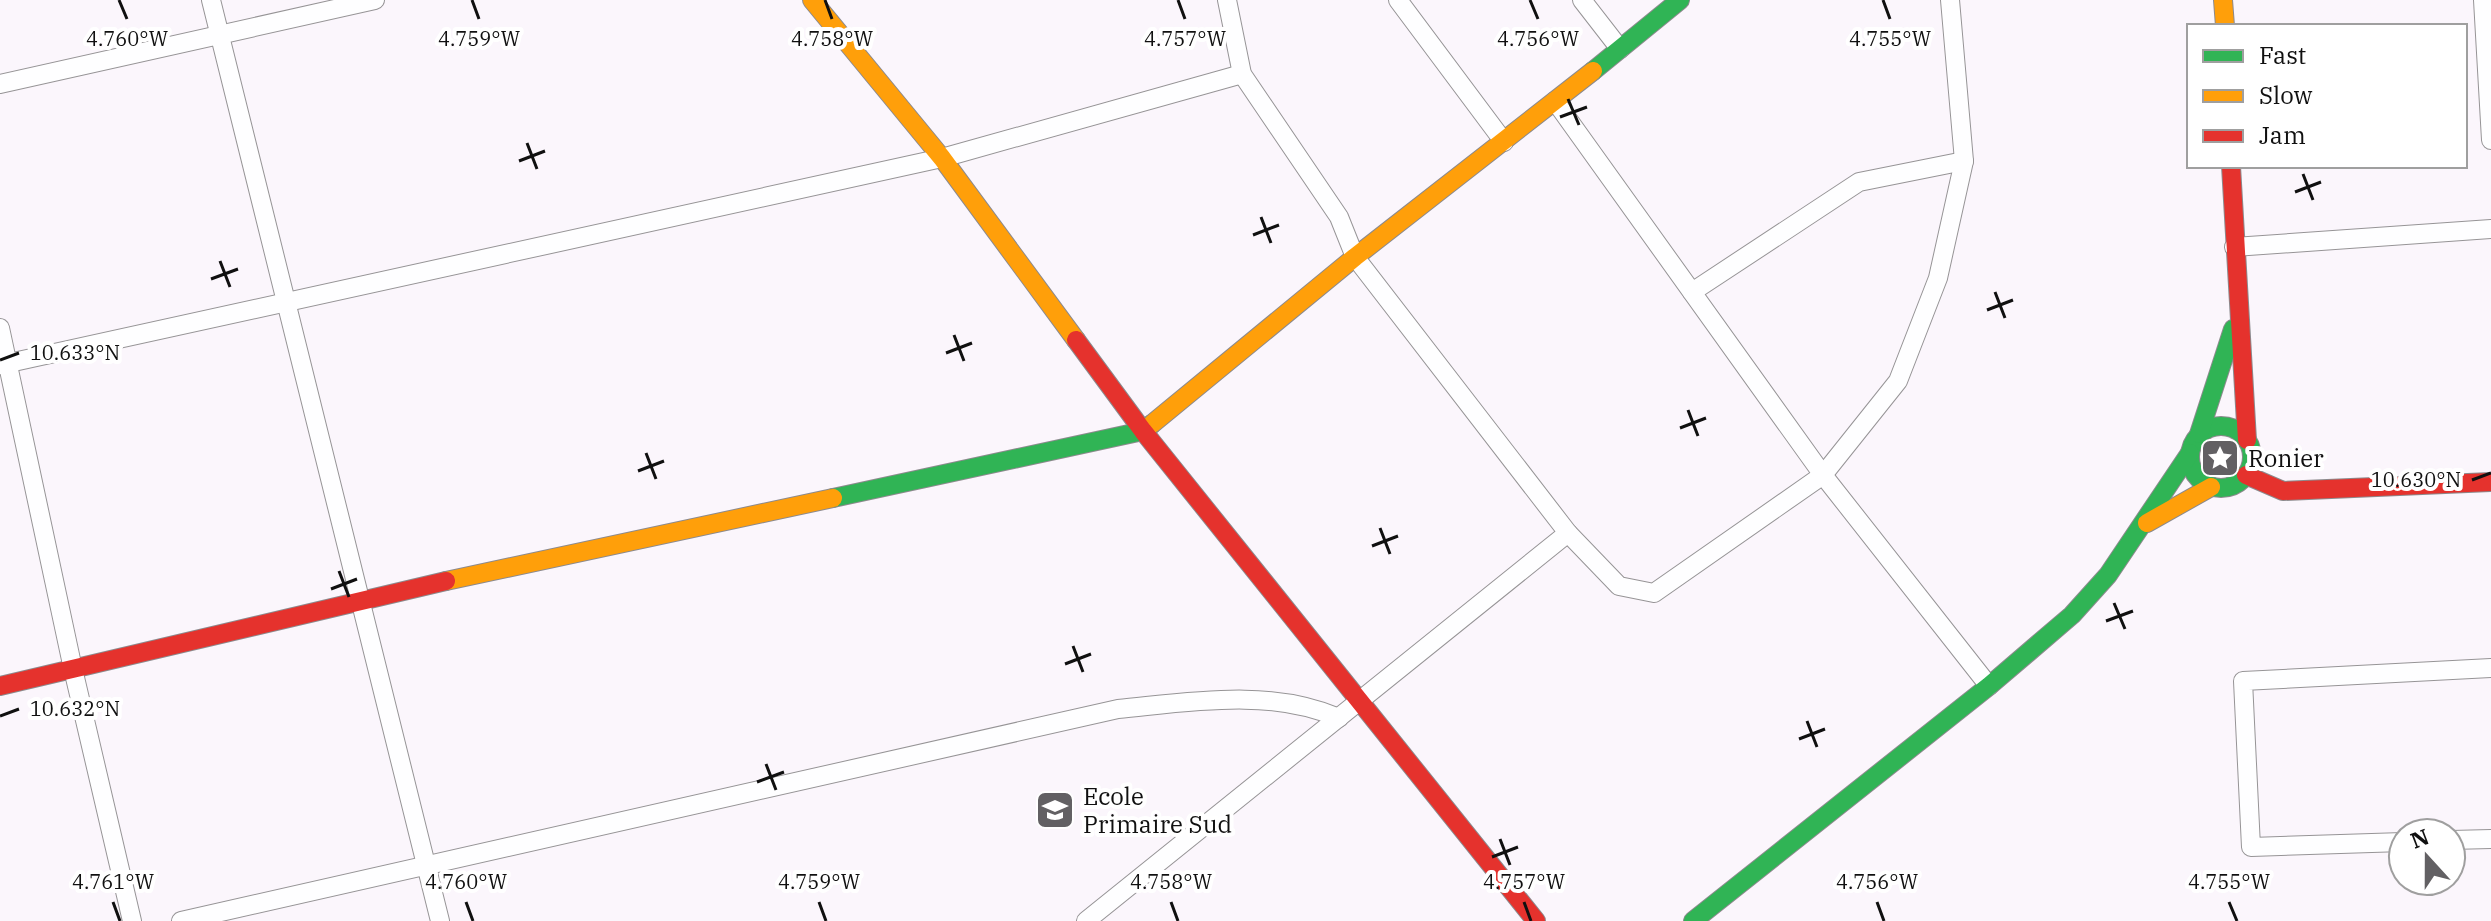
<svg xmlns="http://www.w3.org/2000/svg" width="2491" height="921" font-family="'IBM Plex Serif',serif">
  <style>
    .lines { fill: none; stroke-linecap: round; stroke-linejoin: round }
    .street-casing { stroke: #969496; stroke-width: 20 }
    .fast-casing { stroke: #8c8a8d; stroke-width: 20 }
    .slow-casing { stroke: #8c8a8d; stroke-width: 20 }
    .jam-casing { stroke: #8c8a8d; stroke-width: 20 }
    .street { stroke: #fefeff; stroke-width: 18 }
    .fast { stroke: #30b455; stroke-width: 18 }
    .slow { stroke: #ff9f0a; stroke-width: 18 }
    .jam { stroke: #e5322d; stroke-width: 18 }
    .ticks { fill: none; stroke: #101010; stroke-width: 3 }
    .labels { text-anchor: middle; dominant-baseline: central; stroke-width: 8; stroke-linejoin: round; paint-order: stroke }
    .poi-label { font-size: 24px; fill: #101010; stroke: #fff; text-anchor: start }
    .ticks-label { font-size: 20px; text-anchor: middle; fill: #101010; stroke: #fff; stroke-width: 8; stroke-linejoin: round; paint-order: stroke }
  </style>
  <rect width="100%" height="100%" fill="#fbf6fc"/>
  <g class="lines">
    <!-- street casing -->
    <g class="street-casing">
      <g id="street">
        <polyline points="211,0 440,921"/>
        <polyline points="1227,0 1242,74 1339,217 1355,257 1568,533 1619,586 1654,593 1823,475 1898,381 1938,278 1964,161 1950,0"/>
        <polyline points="1398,0 1504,142"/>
        <polyline points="1582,0 1620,49"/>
        <polyline points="2483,0 2491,140"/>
        <polyline points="0,84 375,0"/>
        <polyline points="1555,101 1823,475 1989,686"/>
        <polyline points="2234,247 2491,229"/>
        <polyline points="1692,292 1859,182 1964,161"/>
        <polyline points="0,328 73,669 132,921"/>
        <polyline points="0,365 942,158 1242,74"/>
        <polyline points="2451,840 2491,839"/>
        <polyline points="2403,842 2251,847 2243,681 2491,668"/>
        <path d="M181,921l937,-212c73,-7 152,-21 221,9"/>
        <polyline points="1086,921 1568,533"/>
      </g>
    </g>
    <!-- fast casing -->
    <g class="fast-casing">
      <g id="fast">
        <polyline points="1593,71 1680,0"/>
        <circle cx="2221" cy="457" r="31"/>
        <polyline points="2199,434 2233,329"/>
        <polyline points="833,498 1143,431 1152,424"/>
        <polyline points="1693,921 1989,686 2072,615 2108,575 2190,453"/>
      </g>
    </g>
    <!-- slow casing -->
    <g class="slow-casing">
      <g id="slow">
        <polyline points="812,0 942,158 1076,340"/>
        <polyline points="2223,0 2225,26"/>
        <polyline points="1152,424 1355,257 1593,71"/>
        <polyline points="2147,523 2211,487"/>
        <polyline points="446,581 833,498"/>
      </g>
    </g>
    <!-- jam casing -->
    <g class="jam-casing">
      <g id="jam">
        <polyline points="2231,166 2247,440"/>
        <polyline points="1076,340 1143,431 1536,921"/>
        <polyline points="2246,475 2283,491 2491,482"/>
        <polyline points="0,686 446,581"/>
      </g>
    </g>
    <!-- street -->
    <use href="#street" class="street"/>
    <!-- fast -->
    <use href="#fast" class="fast"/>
    <!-- slow -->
    <use href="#slow" class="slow"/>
    <!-- jam -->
    <use href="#jam" class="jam"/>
  </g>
  <!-- ticks -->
  <path class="ticks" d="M119,0l8,19M472,0l7,19M825,0l7,19M1178,0l7,19M1530,0l8,19M1883,0l7,19M1568,99l11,26M1560,117l27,-10M527,143l10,26M519,161l26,-10M2303,174l10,26M2295,192l26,-10M1261,217l10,26M1253,235l26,-10M220,261l10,26M211,279l27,-10M1995,292l10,26M1987,310l26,-10M954,335l10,26M946,353l26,-10M0,360l19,-7M1688,410l10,26M1680,428l26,-10M646,453l10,26M638,471l26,-10M2472,480l19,-7M1380,528l10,26M1372,546l26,-10M339,571l10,26M331,589l26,-10M2114,603l11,26M2106,621l27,-10M1073,646l10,26M1065,664l26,-10M0,716l19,-7M1807,721l10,26M1799,739l26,-10M766,764l10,26M757,782l27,-10M1500,839l10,26M1492,857l26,-10M113,902l7,19M466,902l7,19M819,902l7,19M1171,902l7,19M1524,902l7,19M1877,902l7,19M2229,902l8,19"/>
  <!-- icons -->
  <defs>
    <g id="sight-square" transform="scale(2)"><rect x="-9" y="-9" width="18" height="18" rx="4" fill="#626063" stroke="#fff"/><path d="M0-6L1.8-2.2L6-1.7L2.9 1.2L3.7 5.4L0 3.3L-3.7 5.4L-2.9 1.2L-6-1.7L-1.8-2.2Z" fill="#fff"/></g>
    <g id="school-square" transform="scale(2)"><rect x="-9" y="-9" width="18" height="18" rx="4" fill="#626063" stroke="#fff"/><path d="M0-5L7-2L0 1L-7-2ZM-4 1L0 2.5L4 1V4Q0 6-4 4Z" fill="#fff"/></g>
  </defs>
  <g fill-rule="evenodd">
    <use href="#sight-square" x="2220" y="458"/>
    <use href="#school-square" x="1055" y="810"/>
  </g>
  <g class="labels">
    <!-- poi labels -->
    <g class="poi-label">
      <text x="2248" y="458">Ronier</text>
      <text x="1083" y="796">Ecole<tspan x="1083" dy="28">Primaire Sud</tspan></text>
    </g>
  </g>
  <g class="ticks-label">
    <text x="1890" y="46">4.755°W</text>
    <text x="127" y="46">4.760°W</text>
    <text x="479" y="46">4.759°W</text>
    <text x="832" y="46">4.758°W</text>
    <text x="1185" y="46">4.757°W</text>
    <text x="1538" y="46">4.756°W</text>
    <text x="75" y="360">10.633°N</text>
    <text x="2416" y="487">10.630°N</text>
    <text x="75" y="716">10.632°N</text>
    <text x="113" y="889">4.761°W</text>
    <text x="466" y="889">4.760°W</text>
    <text x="819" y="889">4.759°W</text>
    <text x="1171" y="889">4.758°W</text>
    <text x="1524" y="889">4.757°W</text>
    <text x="1877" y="889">4.756°W</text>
    <text x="2229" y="889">4.755°W</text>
  </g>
  <!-- legend -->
  <rect x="2187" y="24" width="280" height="144" fill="#ffffff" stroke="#9f9f9f" stroke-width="2"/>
  <rect x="2203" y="50" width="40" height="12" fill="#30b455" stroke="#9f9f9f" stroke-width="2"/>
  <text x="2259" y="64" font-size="24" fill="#101010">Fast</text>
  <rect x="2203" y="90" width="40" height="12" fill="#ff9f0a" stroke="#9f9f9f" stroke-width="2"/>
  <text x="2259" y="104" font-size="24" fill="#101010">Slow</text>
  <rect x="2203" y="130" width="40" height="12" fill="#e5322d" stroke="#9f9f9f" stroke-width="2"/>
  <text x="2259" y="144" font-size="24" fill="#101010">Jam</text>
  <!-- north arrow -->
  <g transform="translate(2427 857) rotate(339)"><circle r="38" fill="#ffffff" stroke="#9f9f9f" stroke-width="2"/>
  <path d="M0-6L14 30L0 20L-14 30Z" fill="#626063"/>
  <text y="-12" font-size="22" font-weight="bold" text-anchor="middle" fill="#101010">N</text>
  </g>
</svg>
